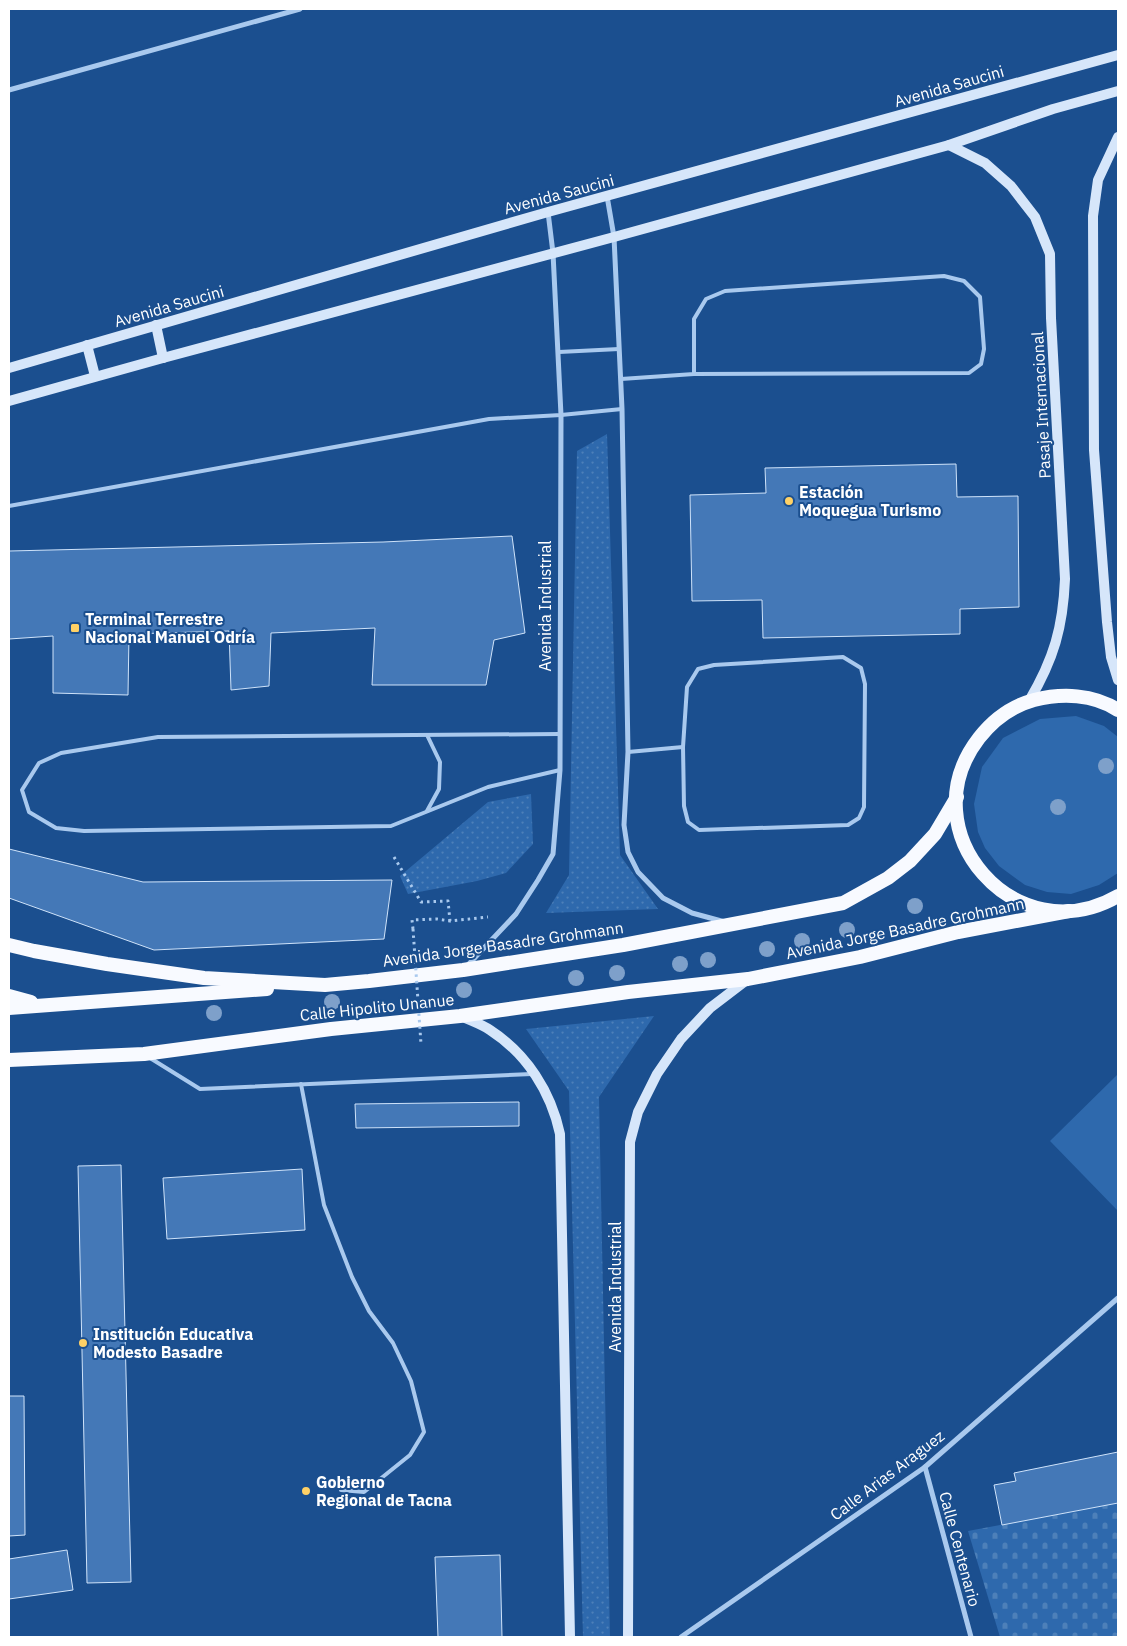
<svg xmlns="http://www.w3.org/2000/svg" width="1127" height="1646" font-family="'IBM Plex Sans',sans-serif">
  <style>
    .grass { fill: url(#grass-dots) }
    .cemetery { fill: url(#cemetery-stones) }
    .garden { fill: #2e69ad }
    .building { fill: #4478b7; stroke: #cfe3fa }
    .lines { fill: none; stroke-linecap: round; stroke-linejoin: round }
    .path { stroke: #a9c9ee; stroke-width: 3; stroke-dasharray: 2.5 4; stroke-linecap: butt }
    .service { stroke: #a9c9ee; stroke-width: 4 }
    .minor { stroke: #a9c9ee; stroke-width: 5 }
    .secondary { stroke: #d6e6fa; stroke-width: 10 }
    .trunk { stroke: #f8faff; stroke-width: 14 }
    .path-bridge { stroke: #a9c9ee; stroke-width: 3; stroke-dasharray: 2.5 4; stroke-linecap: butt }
    .tree { fill: #7ea0ca }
    .poi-dot { fill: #ffd166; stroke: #1b4f8f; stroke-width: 2 }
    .labels { text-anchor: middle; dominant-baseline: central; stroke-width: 4; stroke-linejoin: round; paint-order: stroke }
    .street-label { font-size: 16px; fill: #fff; stroke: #1b4f8f }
    .poi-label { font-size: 16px; font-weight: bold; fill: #fff; stroke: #1b4f8f; text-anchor: start }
  </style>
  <defs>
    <pattern id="grass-dots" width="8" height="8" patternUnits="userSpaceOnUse" patternTransform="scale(1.25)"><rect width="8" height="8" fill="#2e69ad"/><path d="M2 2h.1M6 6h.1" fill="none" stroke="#4d80b9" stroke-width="1.8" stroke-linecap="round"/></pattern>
    <pattern id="cemetery-stones" width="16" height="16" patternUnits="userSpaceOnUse" patternTransform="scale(1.25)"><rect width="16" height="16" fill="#2e69ad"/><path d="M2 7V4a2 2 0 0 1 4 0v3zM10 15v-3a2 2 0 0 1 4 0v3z" fill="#4d80b9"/></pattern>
  </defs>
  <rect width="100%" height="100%" fill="#1b4f8f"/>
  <!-- grass -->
  <g class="grass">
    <polygon points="607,434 620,855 658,909 546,913 569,875 577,451"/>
    <polygon points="531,794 533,844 506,873 477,881 408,894 400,876 488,802"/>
    <polygon points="654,1016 599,1097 610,1637 583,1637 569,1091 526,1029"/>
  </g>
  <!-- cemetery -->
  <polygon class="cemetery" points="1118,1503 1118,1637 1000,1637 968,1531"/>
  <!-- garden -->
  <g class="garden">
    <polygon points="1076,716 1104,726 1118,737 1118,873 1099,885 1071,894 1047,892 1025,885 999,866 985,848 978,832 974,804 982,767 1003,738 1040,719"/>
    <polygon points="1118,1074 1118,1211 1050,1141"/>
  </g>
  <!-- building -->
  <g class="building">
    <polygon points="956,464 957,497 1018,496 1019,607 960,609 960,634 763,638 762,600 692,601 690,495 766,493 765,468"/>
    <polygon points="512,536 525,633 494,640 486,685 372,685 375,628 271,633 269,686 231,690 229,631 129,634 128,695 53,693 53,636 9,639 9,551 383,542"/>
    <polygon points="9,849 143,882 392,880 384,939 154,950 9,898"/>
    <polygon points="519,1102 519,1126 356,1128 355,1104"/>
    <polygon points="121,1165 131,1582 87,1583 78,1166"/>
    <polygon points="302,1169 305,1230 167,1239 163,1178"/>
    <polygon points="9,1396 24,1396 25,1535 9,1536"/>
    <polygon points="1118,1452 1118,1503 1002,1525 994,1485 1016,1481 1014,1473"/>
    <polygon points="67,1550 73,1590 9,1599 9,1559"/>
    <polygon points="500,1555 502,1637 438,1637 435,1557"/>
  </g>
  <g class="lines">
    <!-- path -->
    <g class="path">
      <polyline points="394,857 421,902 448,901 450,921"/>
      <polyline points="413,929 412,920 437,919 450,921 488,917"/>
    </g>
    <!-- service -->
    <g class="service">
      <polyline points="559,352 619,349"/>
      <polyline points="621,379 694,374 969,373 981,364 984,349 980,297 964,281 944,276 725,291 706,299 694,319 694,374"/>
      <polyline points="9,506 489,419 561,415 622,409"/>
      <polygon points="843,657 861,668 865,684 864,807 859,818 848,825 699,830 688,822 684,806 683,747 687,687 698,669 714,665"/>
      <polyline points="560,734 158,737 61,753 39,763 22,790 29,812 56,828 84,831 391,826 488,787 560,770"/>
      <polyline points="628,752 683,747"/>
      <polyline points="427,811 439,789 440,762 427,735"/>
      <polyline points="150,1058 200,1089 532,1074"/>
      <polyline points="301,1084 324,1205 352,1277 369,1311 393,1343 411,1381 424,1432 410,1455 364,1492 341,1490"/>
    </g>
    <!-- minor -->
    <g class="minor">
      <polyline points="9,90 300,9"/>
      <polyline points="607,196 614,237 622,409 628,752 624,825 628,852 638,872 663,898 692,913 725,922"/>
      <polyline points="467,966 516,914 538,880 553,854 560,770 561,415 553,253 548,212"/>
      <polyline points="925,1467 971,1637"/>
      <polyline points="681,1637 925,1467 1118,1298"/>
    </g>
    <!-- secondary -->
    <g class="secondary">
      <polyline points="1118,137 1098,180 1093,216 1094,450 1107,622 1111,657 1118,680"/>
      <path d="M949,145l36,18 26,23 24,31 15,37 1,64 14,261c-2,48 -11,80 -36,122"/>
      <polyline points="156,325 163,358"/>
      <polyline points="87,345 95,376"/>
      <polyline points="9,368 548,212 1118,55"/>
      <polyline points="9,401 163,358 614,237 949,145 1053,109 1118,91"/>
      <path d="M461,1016c10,5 20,8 29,14 37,24 61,62 70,104l10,503"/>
      <polyline points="628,1637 630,1142 638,1112 657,1074 681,1039 710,1008 748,979"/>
    </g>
    <!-- trunk -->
    <g class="trunk">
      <path d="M1118,710c-25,-16 -56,-17 -84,-10 -22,6 -41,20 -55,38 -72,93 37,217 139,158"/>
      <polyline points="9,945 34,951 107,964 204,978 325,985 369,981 463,970 623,945 843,903 888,878 910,861 935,834 957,797"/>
      <polyline points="9,996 31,1002"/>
      <polyline points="9,1008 267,989"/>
      <polyline points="9,1060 144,1054 331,1029 460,1016 628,992 748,979 860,957 958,932 1069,911"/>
    </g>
    <!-- path-bridge -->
    <polyline class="path-bridge" points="413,929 421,1044"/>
  </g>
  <!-- trees -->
  <g class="tree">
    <circle cx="1106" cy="766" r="8"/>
    <circle cx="1058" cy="807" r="8"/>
    <circle cx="915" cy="906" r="8"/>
    <circle cx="847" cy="930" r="8"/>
    <circle cx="802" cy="941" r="8"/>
    <circle cx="767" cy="949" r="8"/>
    <circle cx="708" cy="960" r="8"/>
    <circle cx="680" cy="964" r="8"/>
    <circle cx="617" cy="973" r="8"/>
    <circle cx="576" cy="978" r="8"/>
    <circle cx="464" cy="990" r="8"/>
    <circle cx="332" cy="1002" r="8"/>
    <circle cx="214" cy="1013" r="8"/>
  </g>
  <!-- markers -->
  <g class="poi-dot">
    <circle cx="789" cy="501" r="5"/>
    <rect x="70" y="623" width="10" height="10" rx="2.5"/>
    <circle cx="83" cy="1343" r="5"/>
    <circle cx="306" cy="1491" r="5"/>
  </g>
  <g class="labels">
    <!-- street labels -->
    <g class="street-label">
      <text transform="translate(949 86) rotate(-16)">Avenida Saucini</text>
      <text transform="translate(559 194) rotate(-15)">Avenida Saucini</text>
      <text transform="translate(169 306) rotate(-16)">Avenida Saucini</text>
      <text transform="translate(1041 405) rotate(-93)">Pasaje Internacional</text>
      <text transform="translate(545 606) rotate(-90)">Avenida Industrial</text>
      <text transform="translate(905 928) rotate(-12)">Avenida Jorge Basadre Grohmann</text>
      <text transform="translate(503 944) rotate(-8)">Avenida Jorge Basadre Grohmann</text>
      <text transform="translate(377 1007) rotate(-6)">Calle Hipolito Unanue</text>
      <text transform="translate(615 1287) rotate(-90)">Avenida Industrial</text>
      <text transform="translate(887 1475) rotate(-37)">Calle Arias Araguez</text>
      <text transform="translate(960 1549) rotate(75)">Calle Centenario</text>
    </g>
    <!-- poi labels -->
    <g class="poi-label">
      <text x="799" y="492">Estación<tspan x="799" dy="18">Moquegua Turismo</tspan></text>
      <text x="85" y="619">Terminal Terrestre<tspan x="85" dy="18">Nacional Manuel Odría</tspan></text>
      <text x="93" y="1334">Institución Educativa<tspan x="93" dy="18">Modesto Basadre</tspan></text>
      <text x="316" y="1482">Gobierno<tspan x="316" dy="18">Regional de Tacna</tspan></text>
    </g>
  </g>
  <!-- border -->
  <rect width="1127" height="1646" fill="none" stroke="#ffffff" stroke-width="20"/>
</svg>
